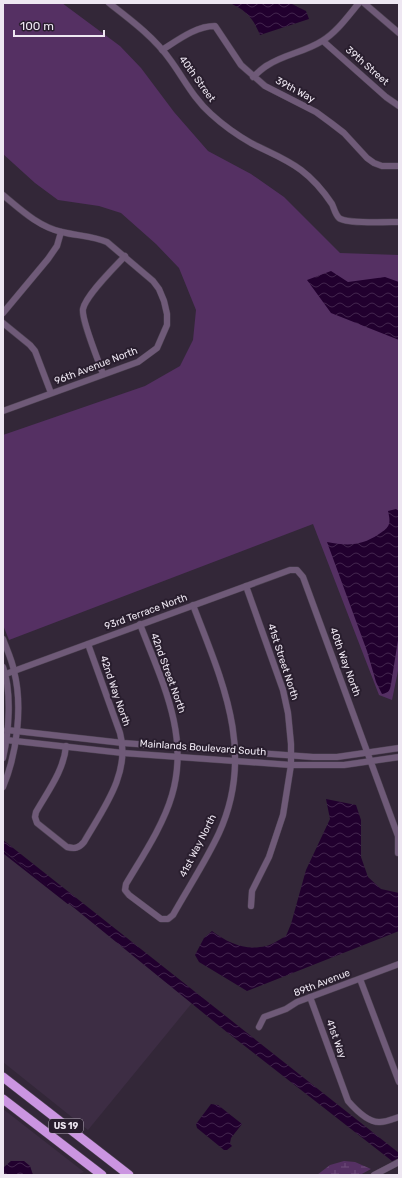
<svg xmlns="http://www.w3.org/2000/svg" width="402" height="1178" font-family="Rubik,sans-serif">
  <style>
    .built { fill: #3d2d44 }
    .grass { fill: #553063 }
    .wetland { fill: url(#wetland-marsh) }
    .water { fill: url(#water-waves) }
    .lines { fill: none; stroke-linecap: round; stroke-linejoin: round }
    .stream { stroke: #21002e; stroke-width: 2 }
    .minor-casing { stroke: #4d4252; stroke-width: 7 }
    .highway-casing { stroke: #4d4252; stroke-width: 10 }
    .minor { stroke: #6f5a78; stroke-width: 6 }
    .highway { stroke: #cb95e1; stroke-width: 9 }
    .labels { text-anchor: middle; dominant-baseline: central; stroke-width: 4; stroke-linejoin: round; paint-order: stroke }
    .shield { fill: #291e2e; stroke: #b3abb7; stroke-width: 1 }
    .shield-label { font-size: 9px; font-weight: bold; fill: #eee7f2 }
    .street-label { font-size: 10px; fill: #eee7f2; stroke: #291e2e }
  </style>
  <defs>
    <pattern id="wetland-marsh" width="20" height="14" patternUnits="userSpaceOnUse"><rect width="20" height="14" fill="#553063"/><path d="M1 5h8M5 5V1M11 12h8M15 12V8" fill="none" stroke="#6e4e7a"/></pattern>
    <pattern id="water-waves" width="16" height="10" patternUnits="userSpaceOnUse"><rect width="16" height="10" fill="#21002e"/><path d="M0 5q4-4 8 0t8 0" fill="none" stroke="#42254d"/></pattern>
  </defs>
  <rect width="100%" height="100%" fill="#332738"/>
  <!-- built -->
  <g class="built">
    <polygon points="3,850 192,1003 88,1130 3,1062"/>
    <polygon points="3,1109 84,1172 76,1175 33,1175 30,1166 11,1161 3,1168"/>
  </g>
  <!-- grass -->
  <polygon class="grass" points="3,3 62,3 120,46 141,68 174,112 208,151 251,174 284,197 340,253 399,255 399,666 392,700 379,695 313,524 9,640 3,625 3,435 145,386 180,366 193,340 196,310 179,268 156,244 121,213 99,206 58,200 35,183 3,154"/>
  <!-- wetland -->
  <polygon class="wetland" points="344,1161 355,1162 371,1169 360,1175 317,1175 330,1165"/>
  <!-- water -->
  <g class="water">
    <path d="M230,3h60l16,8 3,8 -49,16c-7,-17 -13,-24 -30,-32z"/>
    <polygon points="331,271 348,282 385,277 399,282 399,340 331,313 307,280"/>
    <path d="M396,509l3,2v123l-8,50c-1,6 -2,9 -9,10l-6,-12 -9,-31 -40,-109c21,4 34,4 52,-8 11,-7 12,-10 9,-23z"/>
    <path d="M326,799l30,6 5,15v37l7,20 13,12 18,4v38l-152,60 -48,-29 -4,-7 9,-17 8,-7c16,12 33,20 54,15 6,-1 14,-7 20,-10l5,-12 15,-54 24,-51z"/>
    <polygon points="3,840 399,1153 399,1158 392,1161 228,1033 3,850"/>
    <polygon points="211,1104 218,1105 242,1124 231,1138 230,1143 232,1146 227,1150 224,1150 197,1128 196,1124"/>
    <polygon points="11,1161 24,1161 30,1166 33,1175 3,1175 3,1168"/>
  </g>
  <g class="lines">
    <!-- stream -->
    <polyline class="stream" points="3,852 68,903"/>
    <!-- minor casing -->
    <g class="minor-casing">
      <g id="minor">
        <path d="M109,3c22,17 46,35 62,58 13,18 23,38 40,53 12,11 26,21 40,29 17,9 34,15 50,27 12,9 23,22 31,34 2,4 3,10 7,14 7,6 49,4 60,4"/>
        <polyline points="364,3 399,33"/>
        <polyline points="323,41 386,97 399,106"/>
        <path d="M162,50c16,-10 34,-24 53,-24l26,39 24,21 51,26 15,11 13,10 23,25 7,5 8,3h17"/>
        <path d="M253,77c5,-4 9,-9 15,-12 17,-11 37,-13 54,-24 15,-9 26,-25 37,-38"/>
        <path d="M3,195c18,15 36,32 59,37 16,4 31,4 45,10l46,39 6,8 5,12 3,13v11l-10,23 -19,14 -135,49"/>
        <polyline points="3,313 48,259 57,246 61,232"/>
        <polyline points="3,323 30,345 35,351 51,393"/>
        <path d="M103,374c-4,-12 -22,-55 -20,-65 3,-14 31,-41 42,-53"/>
        <polyline points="246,586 283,690 288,713 291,744 291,765 283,815 269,857 252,891 251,906"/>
        <path d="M140,624c21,56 50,110 32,171 -9,31 -30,62 -46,89l-1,6 4,5 32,24h7l5,-4c15,-27 33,-54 46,-82 37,-81 3,-152 -26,-228"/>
        <path d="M3,639c4,11 9,21 11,32 9,35 3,83 -11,116"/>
        <path d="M3,667c9,25 6,65 0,91"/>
        <polyline points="3,675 290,570 297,570 303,577 398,836 398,853"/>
        <polyline points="7,730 123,743 313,757 337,757 399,748"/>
        <polyline points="6,740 123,753 291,765 344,765 399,757"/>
        <path d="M66,746c-2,24 -18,45 -30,66l-1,5 2,6 30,24c8,2 12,1 17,-5 19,-33 47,-69 36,-109l-32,-89"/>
        <polyline points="360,979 399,1082"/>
        <path d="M310,997l38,104c7,8 20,22 32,21 6,0 13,-3 19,-5"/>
        <polyline points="259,1027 264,1017 286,1009 297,1002 399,964"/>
        <polyline points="374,1175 399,1162"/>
      </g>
    </g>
    <!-- highway casing -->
    <g class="highway-casing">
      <g id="highway">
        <polyline points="3,1077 129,1175"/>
        <polyline points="3,1099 102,1175"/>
      </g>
    </g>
    <!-- minor -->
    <use href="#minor" class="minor"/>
    <!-- highway -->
    <use href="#highway" class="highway"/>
  </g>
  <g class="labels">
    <!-- shield labels -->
    <rect class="shield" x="49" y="1119" width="34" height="14" rx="3"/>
    <g class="shield-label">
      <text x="66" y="1126">US 19</text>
    </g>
    <!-- street labels -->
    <g class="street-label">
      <text transform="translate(367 66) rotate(41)">39th Street</text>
      <text transform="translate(197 79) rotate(54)">40th Street</text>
      <text transform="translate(295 90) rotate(28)">39th Way</text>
      <text transform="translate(96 366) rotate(-21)">96th Avenue North</text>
      <text transform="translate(146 612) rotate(-20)">93rd Terrace North</text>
      <text transform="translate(283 662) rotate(72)">41st Street North</text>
      <text transform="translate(345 662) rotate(70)">40th Way North</text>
      <text transform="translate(168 673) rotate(70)">42nd Street North</text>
      <text transform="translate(115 691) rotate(71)">42nd Way North</text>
      <text transform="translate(203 748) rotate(4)">Mainlands Boulevard South</text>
      <text transform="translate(198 846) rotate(-63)">41st Way North</text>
      <text transform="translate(322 983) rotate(-21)">89th Avenue</text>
      <text transform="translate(336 1039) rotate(70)">41st Way</text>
    </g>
  </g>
  <!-- border -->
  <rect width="402" height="1178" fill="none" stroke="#eee7f2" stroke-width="8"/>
  <!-- scale -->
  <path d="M14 30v6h90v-6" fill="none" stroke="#eee7f2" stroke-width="2"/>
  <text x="20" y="30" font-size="12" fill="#eee7f2" stroke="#291e2e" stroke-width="3" paint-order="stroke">100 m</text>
</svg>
